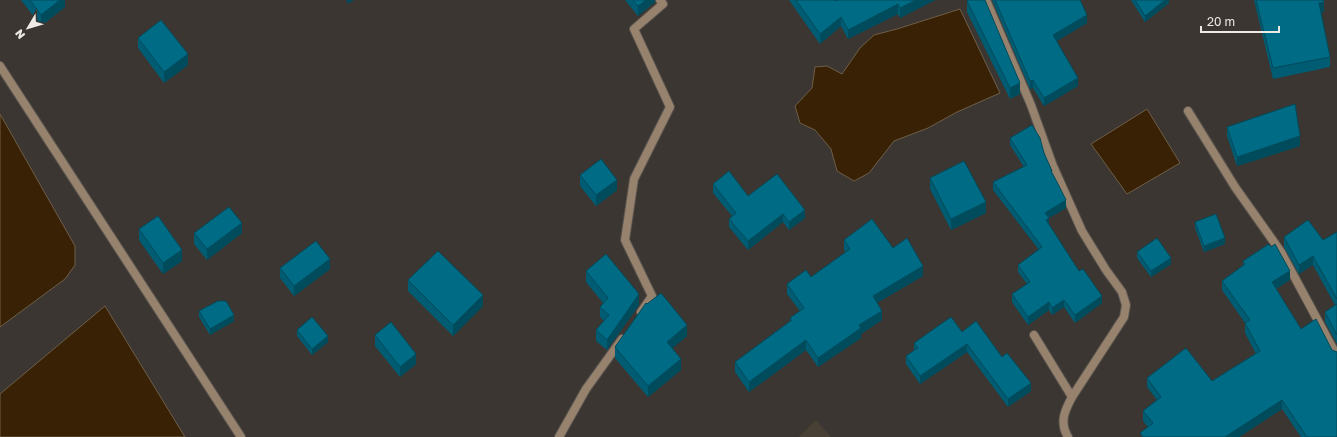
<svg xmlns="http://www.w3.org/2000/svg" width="1337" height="437" font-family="'Golos Text',sans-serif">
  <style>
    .built { fill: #494035 }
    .water { fill: #382104; stroke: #6f5e48 }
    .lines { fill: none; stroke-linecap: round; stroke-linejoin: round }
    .street-casing { stroke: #58534e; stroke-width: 10 }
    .street { stroke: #97826d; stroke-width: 8 }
    .wall { fill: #005c72 }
    .shaded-wall { fill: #004b5c }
    .building { fill: #006b84; stroke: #004b5c }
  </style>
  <rect width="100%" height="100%" fill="#3b3631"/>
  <!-- built -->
  <polygon class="built" points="816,420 831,437 799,437"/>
  <!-- water -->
  <g class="water">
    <polygon points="960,9 1000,93 957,112 928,128 894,141 869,173 854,181 837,171 831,149 815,130 800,123 795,106 812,88 815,67 827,66 842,74 860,48 874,35 897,29"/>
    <polygon points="1147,109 1180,163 1127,194 1091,144"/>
    <polygon points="0,114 75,246 75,265 65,279 0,327"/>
    <polygon points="105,306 185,437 0,437 0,394"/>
  </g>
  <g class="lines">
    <!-- street casing -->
    <g class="street-casing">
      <g id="street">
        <polyline points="986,0 1031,105 1053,166 1082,231 1106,270 1122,292 1126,305 1124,317 1072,397"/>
        <polyline points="0,66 241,437"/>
        <polyline points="1188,111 1235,187 1281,252 1337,356"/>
        <polyline points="641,312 652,296 625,240 634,179 670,107 634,29 663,4 660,0"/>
        <path d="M1034,335l38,62c-7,13 -13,25 -4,40"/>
        <polyline points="559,437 586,389 622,339"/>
      </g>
    </g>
    <!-- street -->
    <use href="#street" class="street"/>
  </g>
  <!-- wall -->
  <g class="wall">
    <polygon points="21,0 65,0 65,7 41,26"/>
    <polygon points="625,0 655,0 655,2 638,16"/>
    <polygon points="789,0 835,0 836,1 838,0 935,0 900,18 898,14 848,39 841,26 820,44"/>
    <polygon points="992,0 1080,0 1087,23 1057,41 1078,86 1044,106 1033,88 1030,89"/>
    <polygon points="1131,0 1169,0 1169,3 1145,22"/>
    <polygon points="1254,0 1323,0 1324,12 1321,13 1330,57 1330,67 1273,79"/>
    <polygon points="967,1 1020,94 1010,99 967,12"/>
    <polygon points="138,38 188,65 164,83 138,48"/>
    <polygon points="1227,127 1300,146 1237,166 1227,136"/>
    <polygon points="1010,138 1044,153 1066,208 1049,218 1049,224 1079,271 1102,303 1075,323 1064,307 1052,315 1049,310 1028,325 1012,302 1012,294 1027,284 1018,272 1018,265 1039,250 993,190 993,182 1024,167 1010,145"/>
    <polygon points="580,175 617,190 596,206 580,186"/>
    <polygon points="930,178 986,213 951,230 930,189"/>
    <polygon points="713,184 748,196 805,218 789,230 783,222 748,250 729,227 729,219 732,216 713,193"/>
    <polygon points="1195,222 1225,244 1204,252 1195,228"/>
    <polygon points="139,229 182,261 163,274 139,240"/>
    <polygon points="1337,232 1337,344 1325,322 1325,312 1335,305 1313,265 1299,274 1284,247 1284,237 1323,240"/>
    <polygon points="194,233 242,233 207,260 194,244"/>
    <polygon points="844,240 893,248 923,276 877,303 882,320 861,334 861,338 818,367 806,350 749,392 735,372 735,362 790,321 790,318 800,311 787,294 787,284 811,277 846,252 844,250"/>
    <polygon points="1137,252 1171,264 1151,277 1137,258"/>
    <polygon points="1243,261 1290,280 1276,289 1337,437 1301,437 1282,409 1239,437 1143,437 1148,427 1143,421 1143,411 1157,400 1147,387 1147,378 1212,381 1256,354 1245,333 1245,323 1222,290 1222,281 1243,266"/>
    <polygon points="280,268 330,269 294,296 280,278"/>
    <polygon points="586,271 639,305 607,350 596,341 596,330 604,321 600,317 600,307 603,303 586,282"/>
    <polygon points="408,280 483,306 453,336 408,291"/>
    <polygon points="647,304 687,336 672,348 681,370 648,397 615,358 615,347"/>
    <polygon points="199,311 234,321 210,335 199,317"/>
    <polygon points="297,330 328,342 312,355 297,336"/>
    <polygon points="962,332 1002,357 1031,391 1008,407 967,352 920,384 906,364 906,356 914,350 914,343"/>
    <polygon points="375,335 416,364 400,377 375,346"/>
  </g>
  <!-- shaded-wall -->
  <g class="shaded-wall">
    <polygon points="60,0 65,0 65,7 41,26 41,15"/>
    <polygon points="347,0 354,0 347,4"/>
    <polygon points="646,0 655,0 655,2 638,16 638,6"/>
    <polygon points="916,0 935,0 900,18 900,8"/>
    <polygon points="1165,0 1169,0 1169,3 1145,22 1145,16"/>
    <polygon points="1324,2 1324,12 1319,13 1319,3"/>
    <polygon points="898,4 898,14 848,39 848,30"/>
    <polygon points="1087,15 1087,23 1053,43 1053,35"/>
    <polygon points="841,17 841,26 820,44 820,34"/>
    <polygon points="188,54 188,65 164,83 164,72"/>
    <polygon points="1078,78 1078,86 1044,106 1044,98"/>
    <polygon points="1033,80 1033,88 1030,89 1030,81"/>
    <polygon points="1020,83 1020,94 1010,99 1010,88"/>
    <polygon points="1300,136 1300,146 1237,166 1237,157"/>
    <polygon points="617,180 617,190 596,206 596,195"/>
    <polygon points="1066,200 1066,208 1045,220 1045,213"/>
    <polygon points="986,202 986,213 951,230 951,219"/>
    <polygon points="805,210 805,218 789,230 789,222"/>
    <polygon points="783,214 783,222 748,250 748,241"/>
    <polygon points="1049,218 1049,226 1046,220"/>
    <polygon points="242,223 242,233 207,260 207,249"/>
    <polygon points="1225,238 1225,244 1204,252 1204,246"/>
    <polygon points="182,250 182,261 163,274 163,263"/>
    <polygon points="1313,256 1313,265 1299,274 1299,265"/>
    <polygon points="1171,258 1171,264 1151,277 1151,271"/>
    <polygon points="330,259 330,269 294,296 294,286"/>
    <polygon points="923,266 923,276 873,305 873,296"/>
    <polygon points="1290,271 1290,280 1272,291 1272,282"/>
    <polygon points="639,294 639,305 607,350 607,340"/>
    <polygon points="483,295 483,306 453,336 453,325"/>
    <polygon points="1102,296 1102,303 1075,323 1075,315"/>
    <polygon points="1064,300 1064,307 1052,315 1052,308"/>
    <polygon points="1049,302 1049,310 1028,325 1028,317"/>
    <polygon points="882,311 882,320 861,334 861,338 818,367 818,358 859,325"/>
    <polygon points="234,315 234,321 210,335 210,329"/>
    <polygon points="687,325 687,336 667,353 667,342"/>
    <polygon points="328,336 328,342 312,355 312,349"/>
    <polygon points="806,340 806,350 749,392 749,382"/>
    <polygon points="967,344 967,352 920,384 920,376"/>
    <polygon points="416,354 416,364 400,377 400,367"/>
    <polygon points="681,359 681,370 648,397 648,386"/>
    <polygon points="1031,383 1031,391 1008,407 1008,399"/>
    <polygon points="1282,400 1282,409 1239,437 1225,437"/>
  </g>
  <!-- building -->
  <g class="building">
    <polygon points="30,0 60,0 41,15"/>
    <polygon points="633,0 646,0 638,6"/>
    <polygon points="796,0 835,0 836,1 838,0 916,0 900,8 898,4 848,30 841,17 820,34"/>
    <polygon points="969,0 985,0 1020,83 1010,88 967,1"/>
    <polygon points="995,0 1080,0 1087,15 1053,35 1078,78 1044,98 1033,80 1030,81"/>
    <polygon points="1135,0 1165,0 1145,16"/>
    <polygon points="1256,0 1323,0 1324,2 1319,3 1330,57 1273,68"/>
    <polygon points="161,20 188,54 164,72 138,38"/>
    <polygon points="1295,104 1300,136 1237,157 1227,127"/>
    <polygon points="1032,125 1040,138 1044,153 1052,171 1051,171 1057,182 1066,200 1045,213 1049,218 1046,220 1079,271 1083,269 1102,296 1075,315 1064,300 1052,308 1049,302 1028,317 1012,294 1030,282 1018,265 1042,247 993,182 1027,165 1010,138"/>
    <polygon points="601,159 617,180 596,195 580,175"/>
    <polygon points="964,161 986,202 951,219 930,178"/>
    <polygon points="729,171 748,196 777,174 805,210 789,222 783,214 748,241 729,219 736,213 713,184"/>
    <polygon points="229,207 242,223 207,249 194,233"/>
    <polygon points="1216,214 1225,238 1204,246 1195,222"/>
    <polygon points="158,216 182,250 163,263 139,229"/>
    <polygon points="872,219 893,248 907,238 923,266 873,296 882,311 859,325 861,328 818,358 806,340 749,382 735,362 792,320 790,318 804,308 787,284 806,270 811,277 850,249 844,240"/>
    <polygon points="1308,220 1323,240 1337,232 1337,299 1313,256 1299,265 1284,237"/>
    <polygon points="1157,238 1171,258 1151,271 1137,252"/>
    <polygon points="316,241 330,259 294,286 280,268"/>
    <polygon points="1269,244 1271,247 1275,244 1290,271 1272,282 1301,329 1316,319 1332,350 1337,352 1337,437 1307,437 1282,400 1225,437 1143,437 1140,433 1153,423 1143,411 1161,397 1147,378 1186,348 1212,381 1260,351 1245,323 1250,320 1222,281 1245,264 1243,261"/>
    <polygon points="438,251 483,295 453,325 408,280"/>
    <polygon points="606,254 639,294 607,340 596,330 609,315 600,307 608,298 586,271"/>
    <polygon points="661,293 687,325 667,342 681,359 648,386 615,347 646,303 647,304"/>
    <polygon points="218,301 226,301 234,315 210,329 199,311"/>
    <polygon points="1337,304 1337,335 1325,312"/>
    <polygon points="312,317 328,336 312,349 297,330"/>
    <polygon points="951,317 962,332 976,321 1002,357 1007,353 1031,383 1008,399 967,344 920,376 906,356 918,348 914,343"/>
    <polygon points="391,322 416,354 400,367 375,335"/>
  </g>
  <!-- north arrow -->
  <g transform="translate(28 28) rotate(232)" stroke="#3b3631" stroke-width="3" paint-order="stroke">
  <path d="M0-3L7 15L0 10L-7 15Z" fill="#eeebe7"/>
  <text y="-6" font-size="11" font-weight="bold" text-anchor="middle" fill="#eeebe7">N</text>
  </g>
  <!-- scale -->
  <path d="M1201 26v6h78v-6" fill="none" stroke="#eeebe7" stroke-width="2"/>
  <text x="1207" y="26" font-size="12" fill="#eeebe7" stroke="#3b3631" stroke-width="3" paint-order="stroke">20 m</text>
</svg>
